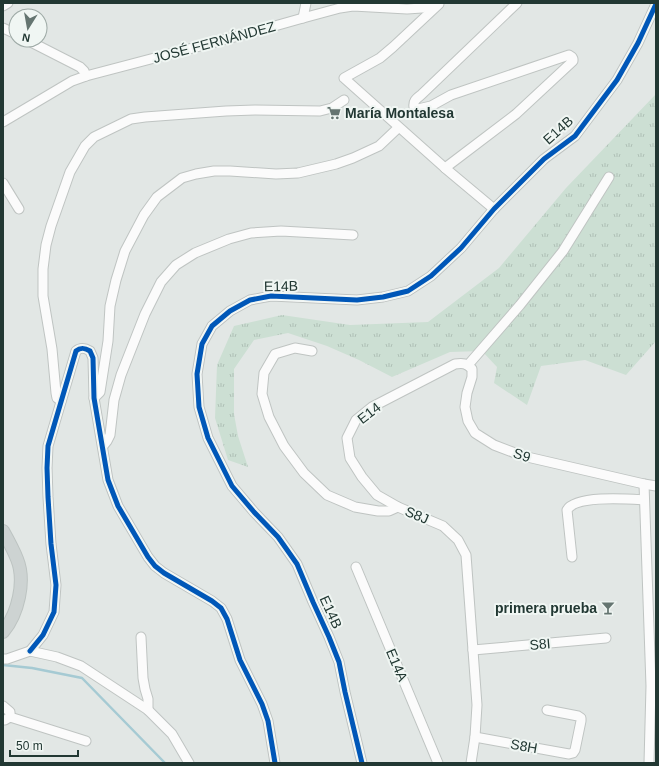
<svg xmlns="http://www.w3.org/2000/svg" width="659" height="766" font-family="Arial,sans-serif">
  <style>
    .grass { fill: url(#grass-tufts) }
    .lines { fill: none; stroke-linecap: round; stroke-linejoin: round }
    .stream { stroke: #a5cad3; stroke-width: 2.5 }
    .minor-casing { stroke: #bfc4c2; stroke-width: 11 }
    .major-casing { stroke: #bcc3c1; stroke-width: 14 }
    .minor { stroke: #fbfbfb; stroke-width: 9 }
    .major { stroke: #cdd3d2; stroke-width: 12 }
    .cycleway-casing { stroke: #f0f6f3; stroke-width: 8 }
    .cycleway { stroke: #0057b8; stroke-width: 5 }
    .labels { text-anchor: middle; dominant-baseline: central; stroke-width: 4; stroke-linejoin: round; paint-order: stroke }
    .street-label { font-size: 14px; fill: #223833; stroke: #f0f6f3 }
    .poi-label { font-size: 14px; font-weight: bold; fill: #223833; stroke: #f0f6f3; text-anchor: start }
  </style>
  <defs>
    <pattern id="grass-tufts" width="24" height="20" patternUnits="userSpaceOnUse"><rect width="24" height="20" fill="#ccdfd3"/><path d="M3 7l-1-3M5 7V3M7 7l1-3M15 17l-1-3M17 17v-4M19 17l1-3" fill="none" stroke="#afc0b6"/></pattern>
  </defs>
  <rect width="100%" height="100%" fill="#e2e7e5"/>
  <!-- grass -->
  <polygon class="grass" points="656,94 656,341 626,375 585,360 541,366 527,405 494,383 497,367 482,351 450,352 392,377 359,360 327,346 288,333 254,340 234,369 234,414 238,436 248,467 228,460 215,418 217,365 234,326 282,315 350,325 428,322 499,268 566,188"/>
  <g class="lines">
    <!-- stream -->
    <polyline class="stream" points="3,665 32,668 82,678 165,763"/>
    <!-- minor casing -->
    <g class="minor-casing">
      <g id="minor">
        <polyline points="439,4 393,47 380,58 344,78 445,168 494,209"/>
        <polyline points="3,6 8,3"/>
        <polyline points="303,18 306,3"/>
        <polyline points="3,28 16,34"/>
        <polyline points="27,40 80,67 84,71 86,76"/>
        <polyline points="3,122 72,81 86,76 257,31 303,18 340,8 353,6 407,9 422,8 437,3"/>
        <path d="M445,168l71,-54 57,-53v-2l-1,-2 -3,-2 -3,1 -115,39 -20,11 -13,3 -4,-2c-1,-6 2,-8 7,-12l96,-92"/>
        <polyline points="3,183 19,209"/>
        <polyline points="312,351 295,348 275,354 264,373 262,394 269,417 284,446 304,473 327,495 355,507 378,511 389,511 398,507"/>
        <polyline points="468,365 520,305 563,251 609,177"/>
        <polyline points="94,398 100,392 108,341 110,306 116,280 125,251 144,215 157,197 182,178 196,174 214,171 230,171 276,174 298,173 336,164 353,158 379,146 398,128"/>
        <polyline points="61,401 57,398 56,393 52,349 43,296 43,269 46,245 51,226 70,172 85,146 94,137 131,119 145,117 226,111 255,110 320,111 332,108 344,100"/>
        <polyline points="103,446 107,441 110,435 114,400 121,375 145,314 161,282 176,265 195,253 229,239 251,233 281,231 353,235"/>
        <polyline points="644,484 651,686 649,763"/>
        <path d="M572,557l-5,-47c9,-15 61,-11 77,-10"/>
        <polyline points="356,567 438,763"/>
        <polyline points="141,637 143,678 145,689 148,699 148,710"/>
        <polyline points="473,650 606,638"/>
        <path d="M30,651l13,-16 11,-23 2,-27 -5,-41 -3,-47 -1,-29 1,-22 28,-95c5,-4 9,-3 14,0l3,7 1,40 14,82 10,26 30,51 7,9 9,7 48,28 9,7 6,11 13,41 22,44 6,17 7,42"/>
        <polyline points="3,659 7,659 30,651 57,657 81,666 148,710 172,734 189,763"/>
        <polyline points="3,706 10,712 10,717"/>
        <polyline points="3,720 5,720 10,717 86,741"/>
        <polyline points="475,737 569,754 573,753 575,750 581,721 581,718 578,716 547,710"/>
        <polyline points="362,763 345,692 339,662 329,637 313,602 297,564 278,537 254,512 232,486 208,438 199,407 197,374 202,344 212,326 230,311 250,300 271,296 357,300 383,297 408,291 431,276 461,248 494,209 544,159 575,136 617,80 638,43 656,4"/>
        <path d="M471,763l4,-26 2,-32 -11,-150 -8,-15 -15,-14 -45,-19 -21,-12 -15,-18 -12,-19 -3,-20 9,-18 16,-13 83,-43c8,-1 11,-1 17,5v8l-5,16 -2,14 3,14 7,12 19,12 29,11 121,28 12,2"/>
      </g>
    </g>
    <!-- major casing -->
    <g class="major-casing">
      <path id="major" d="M3,531c5,9 10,18 14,28 9,22 1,55 -14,73"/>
    </g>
    <!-- minor -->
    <use href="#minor" class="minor"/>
    <!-- major -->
    <use href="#major" class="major"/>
    <!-- cycleway casing -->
    <g class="cycleway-casing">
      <g id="cycleway">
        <path d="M30,651l13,-16 11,-23 2,-27 -5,-41 -3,-47 -1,-29 1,-22 28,-95c5,-4 9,-3 14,0l3,7 1,40 14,82 10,26 30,51 7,9 9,7 48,28 9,7 6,11 13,41 22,44 6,17 7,42"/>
        <polyline points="362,763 345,692 339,662 329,637 313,602 297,564 278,537 254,512 232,486 208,438 199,407 197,374 202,344 212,326 230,311 250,300 271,296 357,300 383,297 408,291 431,276 461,248 494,209 544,159 575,136 617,80 638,43 656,4"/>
      </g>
    </g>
    <!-- cycleway -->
    <use href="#cycleway" class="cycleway"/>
  </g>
  <!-- icons -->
  <defs>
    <g id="supermarket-bare" transform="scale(1.08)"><path d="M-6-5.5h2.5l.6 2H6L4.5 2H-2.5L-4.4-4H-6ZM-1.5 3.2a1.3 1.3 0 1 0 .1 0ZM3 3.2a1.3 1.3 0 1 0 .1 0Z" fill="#657571" stroke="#f0f6f3" stroke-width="2.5" paint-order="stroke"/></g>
    <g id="bar-bare" transform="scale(1.08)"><path d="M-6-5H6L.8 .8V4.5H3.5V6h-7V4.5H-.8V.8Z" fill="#657571" stroke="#f0f6f3" stroke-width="2.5" paint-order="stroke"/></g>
  </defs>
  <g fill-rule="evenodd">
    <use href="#supermarket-bare" x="334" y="113"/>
    <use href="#bar-bare" x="608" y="608"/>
  </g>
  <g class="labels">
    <!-- street labels -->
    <g class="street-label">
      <text transform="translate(214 42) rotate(-15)">JOSÉ FERNÁNDEZ</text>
      <text transform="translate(558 130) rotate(-42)">E14B</text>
      <text transform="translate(281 286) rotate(-1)">E14B</text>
      <text transform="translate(369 413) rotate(-38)">E14</text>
      <text transform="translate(522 455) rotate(18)">S9</text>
      <text transform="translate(417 515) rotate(23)">S8J</text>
      <text transform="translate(331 612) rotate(65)">E14B</text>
      <text transform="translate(540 644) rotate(-5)">S8I</text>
      <text transform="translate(397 665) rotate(67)">E14A</text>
      <text transform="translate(524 746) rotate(10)">S8H</text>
    </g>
    <!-- poi labels -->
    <g class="poi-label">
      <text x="345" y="113">María Montalesa</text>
      <text x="597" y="608" text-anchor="end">primera prueba</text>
    </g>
  </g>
  <!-- border -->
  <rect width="659" height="766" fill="none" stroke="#223833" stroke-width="8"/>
  <!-- north arrow -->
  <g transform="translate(28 28) rotate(191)"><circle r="19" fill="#f0f6f3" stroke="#9eaaa6"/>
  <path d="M0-3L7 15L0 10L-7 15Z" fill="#657571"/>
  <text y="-6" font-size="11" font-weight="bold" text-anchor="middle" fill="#223833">N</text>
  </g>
  <!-- scale -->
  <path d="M10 750v6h68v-6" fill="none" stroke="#223833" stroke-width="2"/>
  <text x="16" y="750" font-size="12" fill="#223833" stroke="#f0f6f3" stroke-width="3" paint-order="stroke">50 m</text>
</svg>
